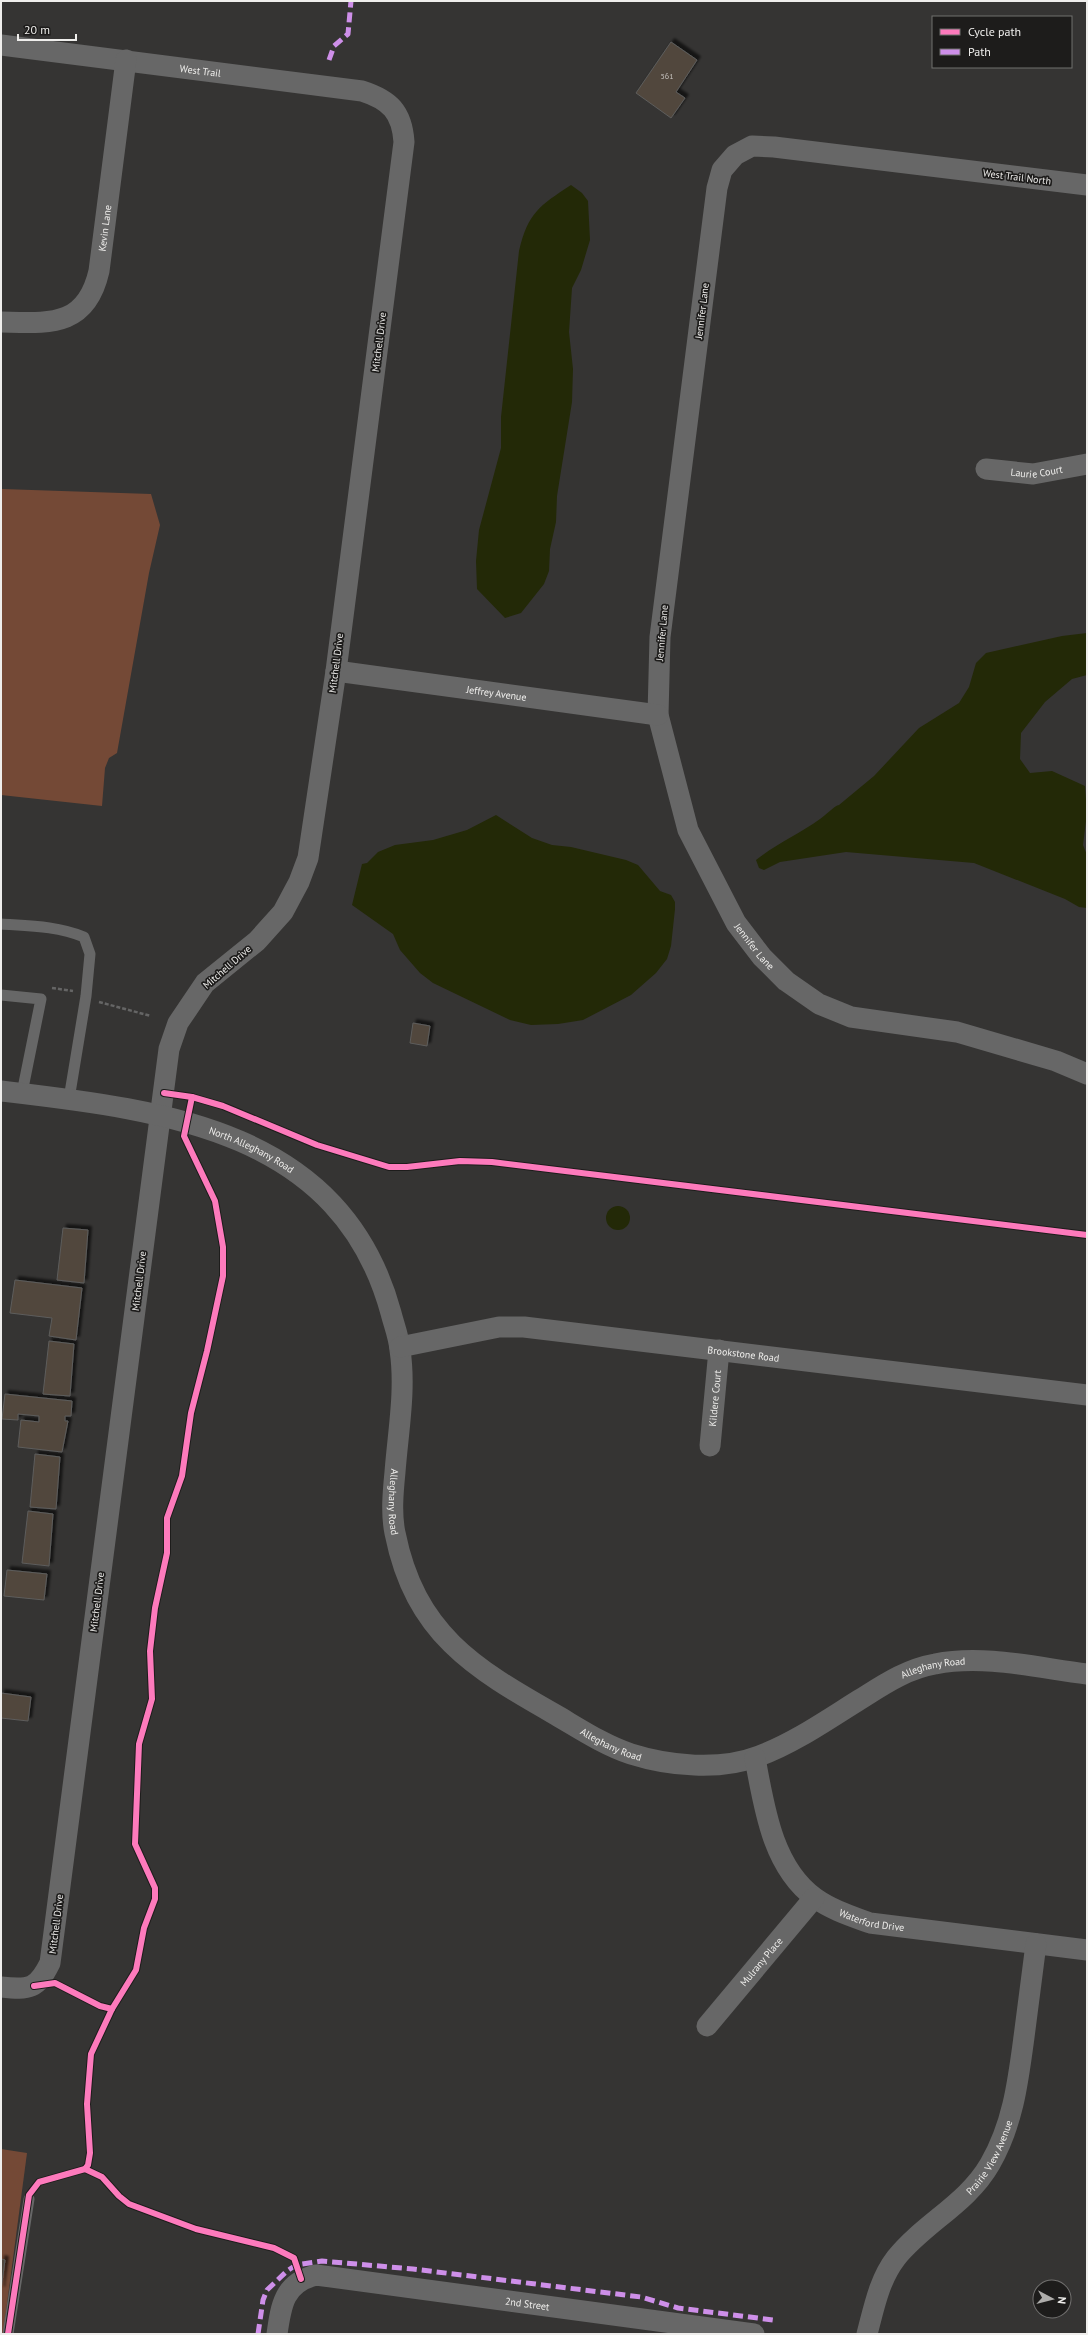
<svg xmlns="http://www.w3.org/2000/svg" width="1088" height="2335" font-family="'PT Sans',sans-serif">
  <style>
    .green { fill: #744936 }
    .water { fill: #232907 }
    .building { fill: #51473d; stroke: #5d5d5c; filter: url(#shadow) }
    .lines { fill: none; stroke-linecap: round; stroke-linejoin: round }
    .path { stroke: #656565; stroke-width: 2.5; stroke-dasharray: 4 2; stroke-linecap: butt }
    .lane { stroke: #676767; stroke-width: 11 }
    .street { stroke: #676767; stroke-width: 21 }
    .quiet { stroke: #ce8fe9; stroke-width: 5; stroke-dasharray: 10 5; stroke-linecap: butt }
    .cycleway-casing { stroke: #1d1c1b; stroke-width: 8 }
    .cycleway { stroke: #fd7abc; stroke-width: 6 }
    .labels { text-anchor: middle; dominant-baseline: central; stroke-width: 3.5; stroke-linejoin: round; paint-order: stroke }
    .number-label { font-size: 8px; fill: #c8c4c0 }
    .street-label { font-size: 10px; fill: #efeeec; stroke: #1d1c1b }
  </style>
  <defs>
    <filter id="shadow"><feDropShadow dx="3.5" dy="-3.5" stdDeviation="1" flood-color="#0009"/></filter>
  </defs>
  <rect width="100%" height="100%" fill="#353433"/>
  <!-- green -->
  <g class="green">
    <polygon points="2,489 151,494 160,525 149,573 117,753 109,758 105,768 102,806 1,795"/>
    <polygon points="1,2149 27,2153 3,2334 1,2334"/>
  </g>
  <!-- water -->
  <g class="water">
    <path d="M571,185l11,8 6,8 2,39 -9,30 -9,18 -3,44 4,37 -1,33 -15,94 -1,26 -6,27 -1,22 -5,13 -23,29 -16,5 -28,-29 -1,-28 3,-31 22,-82v-31l18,-166c9,-38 20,-45 52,-66z"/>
    <path d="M1087,633v42l-15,4 -27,23 -24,31 -1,26 10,14 22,-2 33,15 2,27 -4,32 4,10v53l-8,-1 -14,-8 -91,-36 -128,-11 -66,10 -16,8 -5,-2 -3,-8c20,-16 43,-26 64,-41 5,-3 15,-14 19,-14l35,-29 45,-48 40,-25 10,-16 7,-24 10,-10 76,-17z"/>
    <polygon points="496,815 532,838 552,845 571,847 626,860 638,865 660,891 671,895 675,902 675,909 671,946 667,959 656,973 631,995 583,1020 558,1024 531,1025 510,1020 433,983 420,973 400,950 393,934 352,905 362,864 367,863 378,852 395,845 433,840 467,830"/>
    <circle cx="618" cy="1218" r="12"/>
  </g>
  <!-- building -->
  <g class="building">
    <polygon points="671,42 697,60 676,92 685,98 671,118 636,93"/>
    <polygon points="413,1023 430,1026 427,1046 410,1043"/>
    <polygon points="63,1228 88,1230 84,1283 57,1280"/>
    <polygon points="15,1280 82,1288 76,1340 49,1336 52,1318 10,1313"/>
    <polygon points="49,1341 74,1344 70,1396 43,1394"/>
    <polygon points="5,1394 72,1401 71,1416 65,1416 65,1421 68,1421 62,1452 18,1447 21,1420 39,1422 39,1416 18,1414 18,1420 2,1419"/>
    <polygon points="35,1454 60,1457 56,1509 30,1507"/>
    <polygon points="28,1511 53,1514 49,1566 22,1563"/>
    <polygon points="7,1570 47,1574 44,1600 4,1596"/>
    <polygon points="1,1693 31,1697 28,1721 1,1718"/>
    <polygon points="1,2259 5,2260 1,2290"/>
  </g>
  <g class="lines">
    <!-- path -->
    <g class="path">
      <polyline points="52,988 73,991"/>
      <polyline points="99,1002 151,1016"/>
    </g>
    <!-- lane -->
    <g class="lane">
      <path d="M1,924c29,2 56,2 83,13l6,17 -4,42 -17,103"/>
      <polyline points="1,995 41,999 22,1093"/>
      <polyline points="8,2334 29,2199"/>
    </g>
    <!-- street -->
    <g class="street">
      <path id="s1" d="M1,45l361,46c28,9 40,21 42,51l-68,529 -28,187 -9,24 -16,30 -26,29 -52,42 -27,40 -9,26 -119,914c-13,26 -20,27 -49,24"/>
      <path id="s2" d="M1087,185l-313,-38 -22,-1 -17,9 -13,15 -5,18 -57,449 -2,78 30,115 48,93 26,34 24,24 33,23 32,13 106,15 99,29 31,13"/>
      <path id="s3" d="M1,322c48,1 85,6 98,-51l27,-211"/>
      <path id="s4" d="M986,469l47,5 54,-10"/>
      <path id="s5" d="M336,671l322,44"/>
      <path id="s6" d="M1,1091c161,19 340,38 390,222 3,12 8,24 9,37 6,40 -2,82 -5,122 -2,20 -4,42 0,61 20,100 78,135 161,182 24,14 48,30 75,39 38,12 89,17 128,2 35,-13 68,-36 100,-56 24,-15 47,-31 76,-36 49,-10 103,4 152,10"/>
      <path id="s7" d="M400,1347l99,-20h25l563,68"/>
      <path id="s8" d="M710,1446l9,-96"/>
      <path id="s9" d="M755,1758c9,48 17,109 60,140 17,12 36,18 55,25l217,27"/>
      <path id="s10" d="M707,2026l107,-128"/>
      <path id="s11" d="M277,2334c4,-29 7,-51 39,-59l438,59"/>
      <path id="s12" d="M867,2334c7,-26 12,-54 29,-76 28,-35 71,-54 94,-94 23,-40 28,-82 34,-127 4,-31 8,-62 12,-93"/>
    </g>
    <!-- quiet -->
    <g class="quiet">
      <polyline points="329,60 334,46 348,34 351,1"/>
      <polyline points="258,2334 263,2300 267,2290 287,2271 296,2265 322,2261 413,2269 641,2297 678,2308 773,2320"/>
    </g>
    <!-- cycleway casing -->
    <g class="cycleway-casing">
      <g id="cycleway">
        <polyline points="164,1093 192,1097 223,1106 317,1145 389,1167 407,1167 460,1161 492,1162 1087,1235"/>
        <polyline points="34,1986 55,1983 100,2006 112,2009"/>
        <polyline points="85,2169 102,2177 119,2196 129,2204 196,2229 274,2248 294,2258 301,2279"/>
        <polyline points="8,2334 29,2195 39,2182 85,2169 88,2165 90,2153 87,2104 91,2054 112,2009 136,1970 144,1928 155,1899 155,1888 135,1844 139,1744 152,1699 150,1651 155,1608 167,1553 167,1518 182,1476 191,1413 207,1351 223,1276 223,1247 215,1201 184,1136 192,1097"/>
      </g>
    </g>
    <!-- cycleway -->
    <use href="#cycleway" class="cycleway"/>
  </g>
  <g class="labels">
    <!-- number labels -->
    <g class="number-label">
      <text x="667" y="76">561</text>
    </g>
    <!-- street labels -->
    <g class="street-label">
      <text stroke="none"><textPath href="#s1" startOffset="201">West Trail</textPath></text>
      <text transform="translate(1017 177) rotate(7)">West Trail North</text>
      <text stroke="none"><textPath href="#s3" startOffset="168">Kevin Lane</textPath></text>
      <text transform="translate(702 311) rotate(-83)">Jennifer Lane</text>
      <text transform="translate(379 342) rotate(-83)">Mitchell Drive</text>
      <text stroke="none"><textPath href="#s4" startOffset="51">Laurie Court</textPath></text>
      <text transform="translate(662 633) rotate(-85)">Jennifer Lane</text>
      <text transform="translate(336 663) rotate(-83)">Mitchell Drive</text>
      <text stroke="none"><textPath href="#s5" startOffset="162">Jeffrey Avenue</textPath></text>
      <text stroke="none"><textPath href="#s2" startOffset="1179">Jennifer Lane</textPath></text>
      <text transform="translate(227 967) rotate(-41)">Mitchell Drive</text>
      <text stroke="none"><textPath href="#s6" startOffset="259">North Alleghany Road</textPath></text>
      <text transform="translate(139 1281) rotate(-83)">Mitchell Drive</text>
      <text stroke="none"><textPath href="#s7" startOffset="347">Brookstone Road</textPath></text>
      <text stroke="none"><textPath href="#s8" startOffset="48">Kildere Court</textPath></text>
      <text stroke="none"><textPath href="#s6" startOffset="673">Alleghany Road</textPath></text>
      <text transform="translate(97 1602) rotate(-83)">Mitchell Drive</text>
      <text stroke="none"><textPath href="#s6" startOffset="1369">Alleghany Road</textPath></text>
      <text stroke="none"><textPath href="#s6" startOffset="1020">Alleghany Road</textPath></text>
      <text stroke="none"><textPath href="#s9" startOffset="218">Waterford Drive</textPath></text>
      <text transform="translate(56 1924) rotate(-83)">Mitchell Drive</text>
      <text stroke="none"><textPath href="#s10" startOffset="84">Mulrany Place</textPath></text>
      <text stroke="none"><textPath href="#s12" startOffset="221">Prairie View Avenue</textPath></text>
      <text stroke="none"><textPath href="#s11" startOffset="290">2nd Street</textPath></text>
    </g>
  </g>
  <!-- border -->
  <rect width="1088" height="2335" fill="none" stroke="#efeeec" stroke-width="4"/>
  <!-- legend -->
  <rect x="932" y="16" width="140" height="52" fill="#1d1c1b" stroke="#71706f"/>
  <rect x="940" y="29" width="20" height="6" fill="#fd7abc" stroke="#71706f"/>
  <text x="968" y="36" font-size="12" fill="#efeeec">Cycle path</text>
  <rect x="940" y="49" width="20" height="6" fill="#ce8fe9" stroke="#71706f"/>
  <text x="968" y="56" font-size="12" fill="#efeeec">Path</text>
  <!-- north arrow -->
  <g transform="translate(1052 2299) rotate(97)"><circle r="19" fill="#1d1c1b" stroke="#71706f"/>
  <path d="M0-3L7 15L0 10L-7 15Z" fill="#aeadab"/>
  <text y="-6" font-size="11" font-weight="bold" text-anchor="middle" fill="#efeeec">N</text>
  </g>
  <!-- scale -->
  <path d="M18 34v6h58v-6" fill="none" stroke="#efeeec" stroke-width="2"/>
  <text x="24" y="34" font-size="12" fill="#efeeec" stroke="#1d1c1b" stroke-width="3" paint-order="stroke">20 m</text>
</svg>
